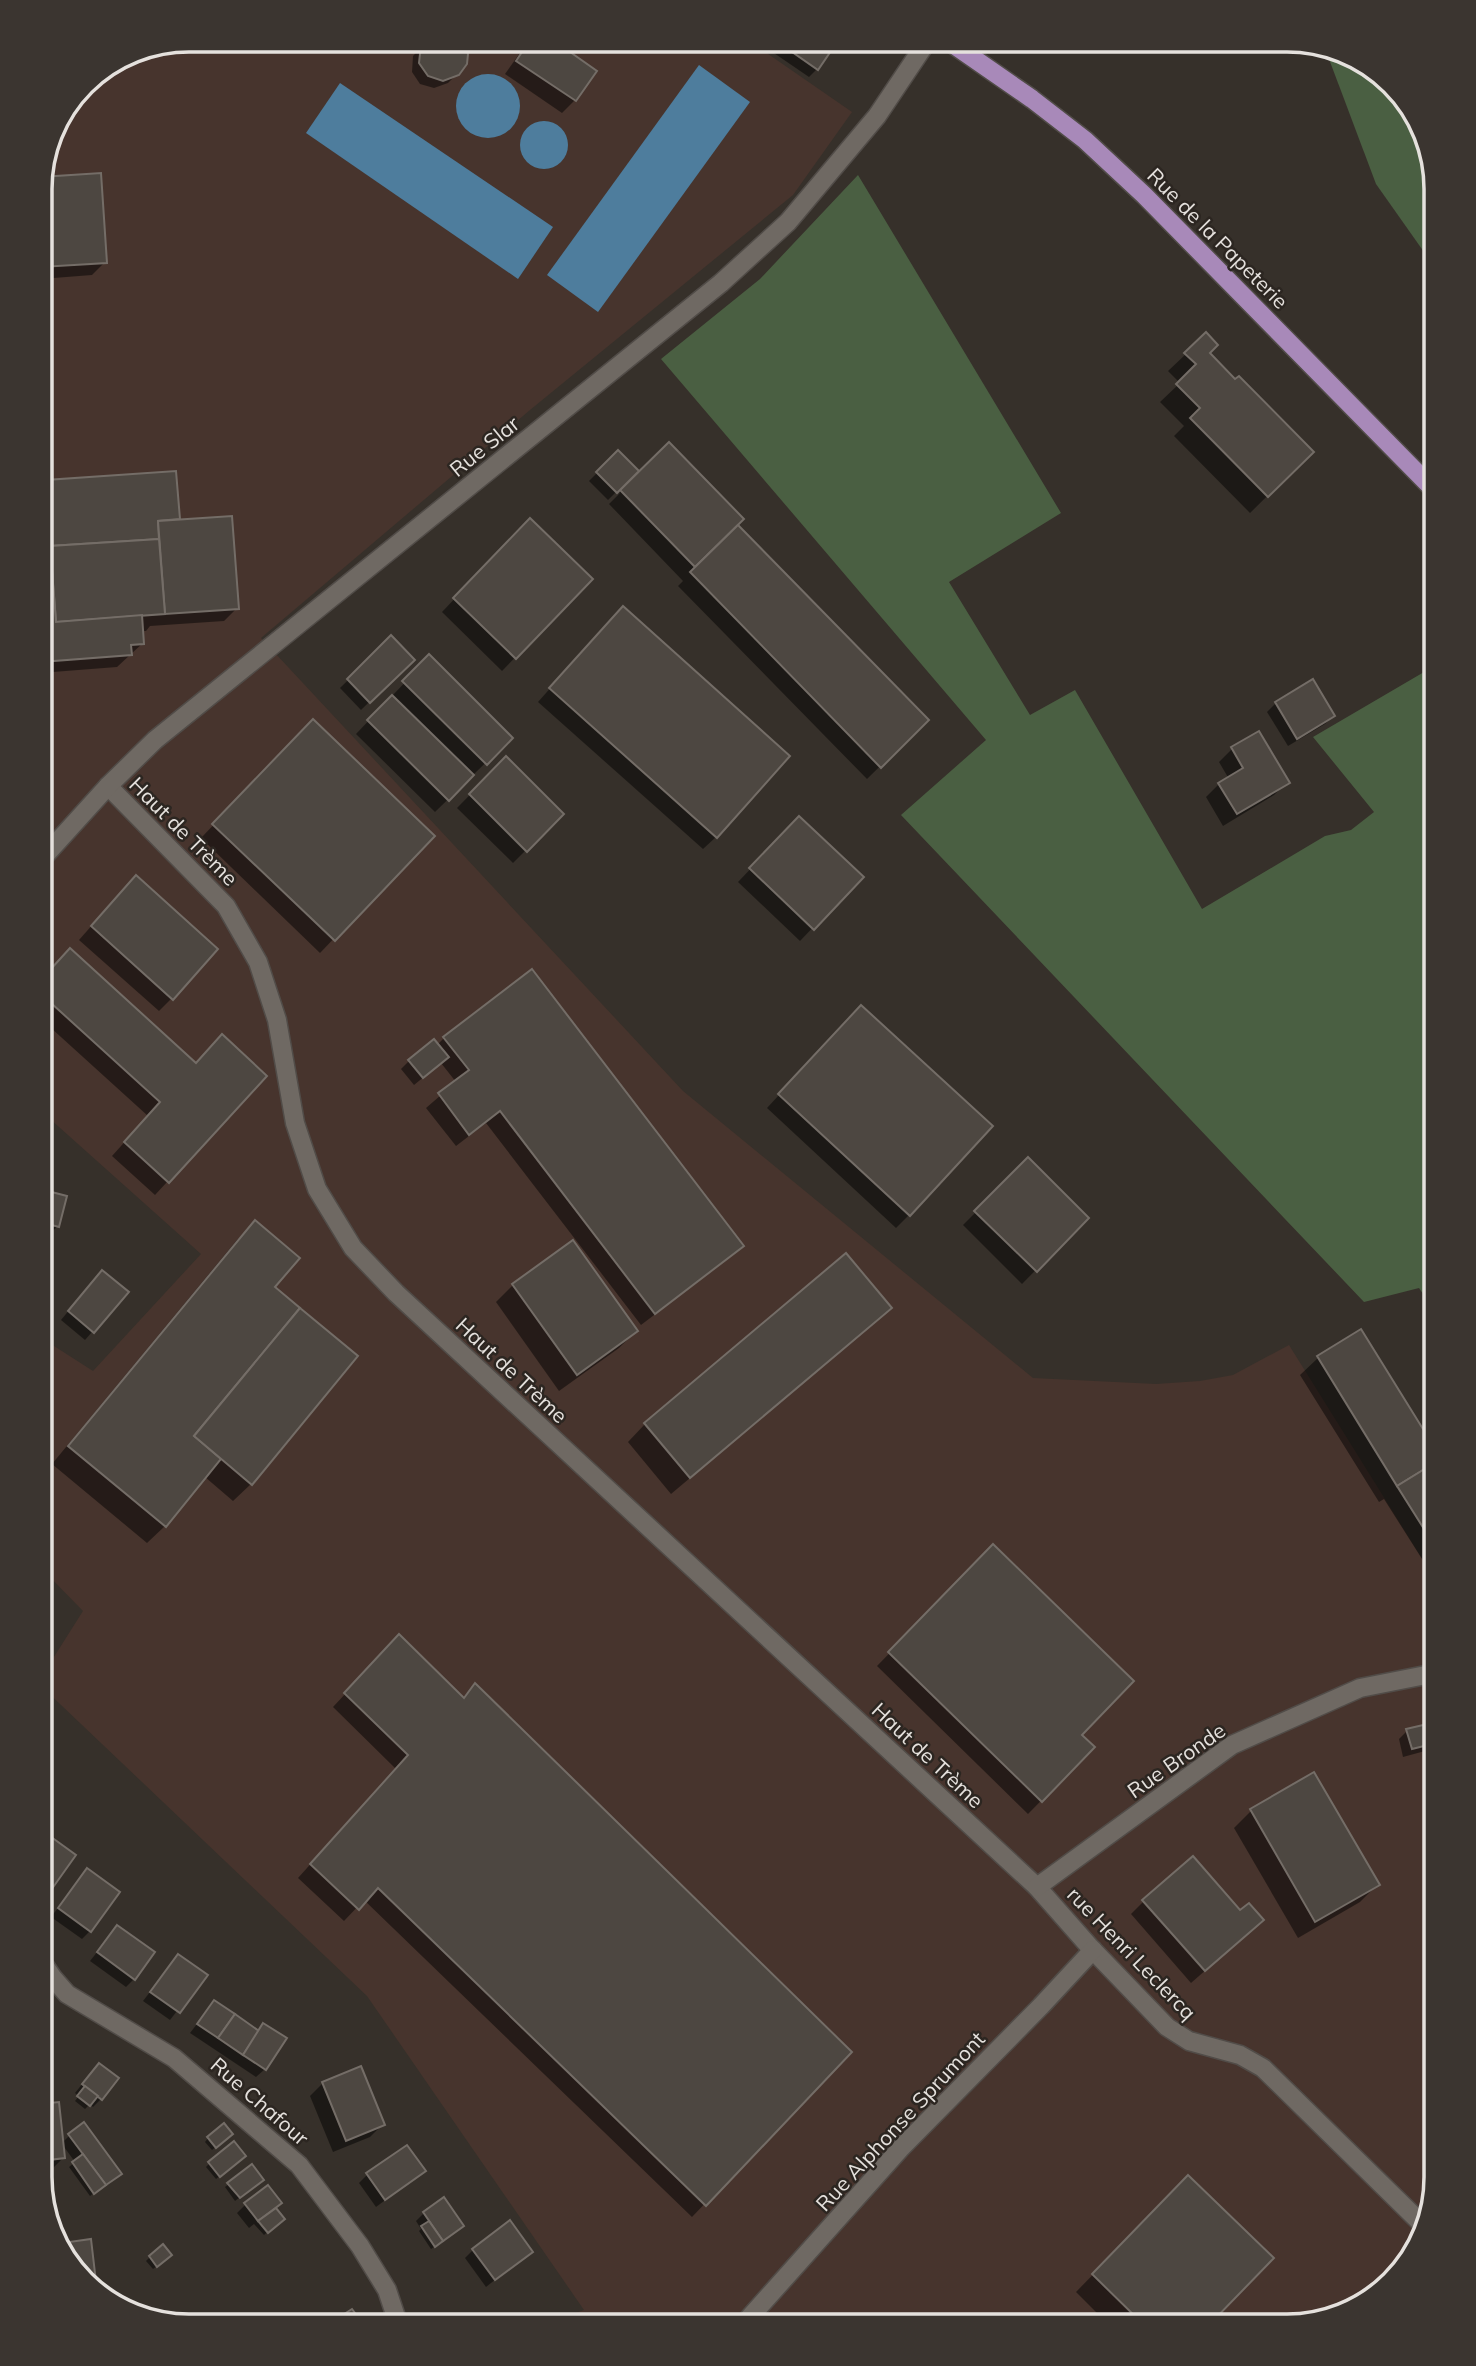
<svg xmlns="http://www.w3.org/2000/svg" width="1476" height="2366" font-family="Mulish,sans-serif">
  <style>
    .industrial { fill: #47342d }
    .green { fill: #4a5f42 }
    .water { fill: #4e7d9d }
    .shadow { fill: #0007 }
    .building { fill: #4d4741; stroke: #746d67; stroke-width: 2 }
    .lines { fill: none; stroke-linecap: round; stroke-linejoin: round }
    .minor-casing { stroke: #514c48; stroke-width: 21 }
    .major-casing { stroke: #514c48; stroke-width: 21 }
    .minor { stroke: #6f6963; stroke-width: 18 }
    .major { stroke: #a889b9; stroke-width: 18 }
    .labels { text-anchor: middle; dominant-baseline: central; stroke-width: 5; stroke-linejoin: round; paint-order: stroke }
    .street-label { font-size: 21px; fill: #e5e1dd; stroke: #2c2621 }
    .rim { fill: none; stroke: #e5e1dd; stroke-width: 3.5 }
  </style>
  <rect width="100%" height="100%" fill="#36302a"/>
  <!-- industrial -->
  <polygon class="industrial" points="190,40 748,40 852,112 793,195 530,410 261,638 683,1091 1033,1378 1156,1384 1200,1381 1233,1375 1289,1345 1436,1581 1436,2177 1416,2251 1353,2310 1286,2326 540,2326 584,2310 367,1996 40,1685 40,1679 83,1611 40,1567 40,1337 93,1371 201,1254 40,1110 41,180 52,132 84,84 133,51"/>
  <!-- green -->
  <g class="green">
    <polygon points="1326,51 1370,66 1420,123 1436,190 1436,269 1376,184"/>
    <polygon points="858,175 1061,513 949,582 1030,715 1075,690 1202,909 1325,836 1351,830 1374,812 1313,737 1436,665 1436,1313 1419,1288 1364,1302 901,815 986,740 661,359 760,279"/>
  </g>
  <!-- water -->
  <g class="water">
    <polygon points="699,65 750,102 598,312 547,275"/>
    <circle cx="488" cy="106" r="32"/>
    <polygon points="340,83 553,227 518,279 306,133"/>
    <circle cx="544" cy="145" r="24"/>
  </g>
  <!-- shadow -->
  <g class="shadow">
    <polygon points="428,40 457,74 448,83 434,88 420,84 412,72 413,56"/>
    <polygon points="529,40 549,40 575,100 562,113 505,74"/>
    <polygon points="774,40 825,40 817,69 809,77 768,49"/>
    <polygon points="99,175 105,262 92,275 41,279 41,179"/>
    <polygon points="1206,335 1208,353 1312,452 1250,513 1174,436 1184,426 1160,402 1180,383 1168,371"/>
    <polygon points="618,452 639,474 736,525 927,720 867,779 678,586 683,581 609,504 620,493 618,490 608,500 589,481"/>
    <polygon points="175,473 178,521 237,608 224,621 150,626 146,631 142,631 143,643 117,667 40,673 41,488 46,482"/>
    <polygon points="517,533 591,579 502,671 442,612"/>
    <polygon points="610,621 716,837 703,849 538,702"/>
    <polygon points="391,638 412,660 361,710 340,688"/>
    <polygon points="429,657 511,738 435,812 356,734"/>
    <polygon points="1313,681 1333,716 1325,724 1288,746 1267,712 1276,703"/>
    <polygon points="1258,733 1287,782 1274,795 1223,826 1206,797 1219,784 1229,779 1219,762 1232,749"/>
    <polygon points="300,734 432,836 320,953 201,838"/>
    <polygon points="506,758 562,814 513,863 457,808"/>
    <polygon points="799,818 861,877 800,941 738,882"/>
    <polygon points="123,890 172,998 159,1011 79,940"/>
    <polygon points="40,982 195,1065 265,1076 155,1195 112,1156 148,1116 40,1018"/>
    <polygon points="848,1020 909,1215 896,1228 767,1108"/>
    <polygon points="444,1038 742,1246 729,1258 641,1325 486,1123 456,1146 426,1108 456,1082 441,1063 414,1085 401,1069 409,1061 437,1045"/>
    <polygon points="1028,1160 1087,1218 1022,1284 963,1225"/>
    <polygon points="40,1191 58,1226 49,1234 40,1232"/>
    <polygon points="255,1222 273,1288 251,1484 233,1501 205,1477 165,1526 147,1543 52,1464 237,1240"/>
    <polygon points="846,1255 872,1325 671,1494 628,1442 645,1424"/>
    <polygon points="94,1280 127,1292 85,1340 61,1320"/>
    <polygon points="513,1285 636,1331 619,1348 559,1391 496,1302"/>
    <polygon points="1360,1331 1436,1453 1436,1581 1384,1499 1379,1502 1300,1375 1318,1358"/>
    <polygon points="993,1547 1080,1735 1093,1748 1028,1814 877,1666"/>
    <polygon points="387,1649 462,1699 475,1686 850,2052 692,2217 364,1900 344,1921 298,1878 396,1769 333,1707"/>
    <polygon points="1436,1724 1436,1748 1403,1757 1399,1739 1407,1731"/>
    <polygon points="1251,1811 1378,1884 1360,1902 1298,1938 1234,1828"/>
    <polygon points="40,1843 47,1892 40,1899"/>
    <polygon points="87,1870 90,1931 82,1939 51,1917"/>
    <polygon points="1144,1901 1248,1933 1191,1983 1131,1914"/>
    <polygon points="117,1927 134,1979 126,1987 90,1961"/>
    <polygon points="178,1956 205,1975 170,2020 143,2001"/>
    <polygon points="214,2002 257,2031 264,2025 265,2069 256,2077 190,2033"/>
    <polygon points="91,2073 101,2099 93,2107 90,2104 85,2109 75,2101 79,2096 75,2093"/>
    <polygon points="323,2083 383,2124 370,2137 333,2152 310,2096"/>
    <polygon points="40,2106 62,2143 70,2135 119,2173 90,2196 69,2167 75,2162 62,2144 63,2158 50,2171 40,2172"/>
    <polygon points="228,2137 212,2150 205,2142 208,2138"/>
    <polygon points="240,2160 216,2179 206,2167 210,2163"/>
    <polygon points="424,2171 376,2207 359,2183 367,2175"/>
    <polygon points="1188,2177 1206,2326 1110,2326 1076,2292"/>
    <polygon points="258,2183 235,2201 225,2187 229,2184"/>
    <polygon points="246,2204 274,2209 282,2219 264,2235 254,2224 249,2228 237,2213"/>
    <polygon points="424,2213 462,2226 453,2234 431,2249 419,2231 421,2229 416,2221"/>
    <polygon points="69,2243 94,2281 92,2283 62,2250"/>
    <polygon points="473,2250 531,2251 486,2287 465,2258"/>
    <polygon points="150,2257 166,2259 153,2269 146,2261"/>
  </g>
  <!-- building -->
  <g class="building">
    <polygon points="426,40 462,40 468,54 467,64 459,75 443,81 428,76 419,63 421,45"/>
    <polygon points="530,40 553,40 597,71 576,101 516,61"/>
    <polygon points="775,40 828,40 835,45 818,70"/>
    <polygon points="101,173 107,263 41,267 41,177"/>
    <polygon points="1206,332 1218,345 1210,353 1235,379 1239,376 1314,452 1268,497 1190,418 1200,408 1176,384 1196,364 1184,353"/>
    <polygon points="669,442 744,519 695,567 620,490"/>
    <polygon points="618,450 639,471 617,493 596,472"/>
    <polygon points="176,471 180,519 158,521 159,539 50,546 46,480"/>
    <polygon points="41,499 47,499 50,545 40,545"/>
    <polygon points="232,516 239,609 165,614 158,521"/>
    <polygon points="530,518 593,579 516,659 453,598"/>
    <polygon points="738,525 929,720 881,768 690,572"/>
    <polygon points="159,539 165,614 56,622 50,546"/>
    <polygon points="40,545 50,545 54,595 40,596"/>
    <polygon points="54,595 56,622 142,615 144,644 131,645 132,655 41,662 40,666 40,596"/>
    <polygon points="623,606 790,756 717,838 549,688"/>
    <polygon points="391,635 415,660 370,703 347,679"/>
    <polygon points="429,654 513,738 487,765 402,681"/>
    <polygon points="1313,679 1335,716 1297,739 1275,702"/>
    <polygon points="392,695 474,775 449,801 367,720"/>
    <polygon points="313,719 435,836 335,941 212,824"/>
    <polygon points="1259,731 1290,783 1237,814 1218,783 1243,768 1231,747"/>
    <polygon points="506,756 564,814 527,852 469,794"/>
    <polygon points="799,816 864,877 814,930 749,868"/>
    <polygon points="136,875 218,949 173,1000 91,926"/>
    <polygon points="70,948 196,1063 222,1034 267,1076 169,1183 124,1142 160,1102 40,993 40,981"/>
    <polygon points="532,969 744,1246 655,1314 500,1111 469,1135 438,1093 469,1070 443,1037"/>
    <polygon points="861,1005 993,1126 910,1216 778,1094"/>
    <polygon points="434,1039 449,1057 423,1078 408,1060"/>
    <polygon points="1028,1157 1089,1218 1037,1272 974,1211"/>
    <polygon points="40,1189 67,1196 59,1227 40,1222"/>
    <polygon points="255,1220 300,1258 275,1287 300,1308 194,1436 221,1459 166,1527 68,1446"/>
    <polygon points="573,1240 638,1331 577,1375 512,1284"/>
    <polygon points="846,1253 892,1308 690,1478 644,1423"/>
    <polygon points="102,1270 129,1292 94,1333 68,1311"/>
    <polygon points="300,1308 358,1356 252,1485 194,1436"/>
    <polygon points="1361,1329 1436,1450 1436,1462 1397,1486 1317,1356"/>
    <polygon points="1436,1462 1436,1548 1397,1486"/>
    <polygon points="993,1544 1134,1681 1082,1735 1095,1747 1042,1802 888,1652"/>
    <polygon points="399,1634 464,1698 475,1683 852,2052 706,2206 378,1888 359,1910 310,1864 408,1755 344,1693"/>
    <polygon points="1436,1722 1436,1743 1412,1749 1406,1729"/>
    <polygon points="1314,1772 1380,1885 1315,1922 1250,1809"/>
    <polygon points="47,1834 76,1855 49,1893 40,1887 40,1843"/>
    <polygon points="1193,1856 1240,1910 1249,1903 1264,1920 1205,1971 1142,1900"/>
    <polygon points="87,1868 120,1892 91,1932 58,1908"/>
    <polygon points="117,1925 155,1952 135,1980 97,1952"/>
    <polygon points="178,1954 208,1975 180,2013 150,1992"/>
    <polygon points="214,2000 235,2014 218,2038 197,2024"/>
    <polygon points="235,2014 259,2031 243,2055 218,2038"/>
    <polygon points="263,2023 287,2038 266,2070 243,2055"/>
    <polygon points="99,2063 119,2078 102,2100 82,2084"/>
    <polygon points="361,2066 385,2125 346,2141 322,2082"/>
    <polygon points="85,2086 98,2096 90,2106 77,2096"/>
    <polygon points="59,2102 65,2158 40,2161 40,2104"/>
    <polygon points="84,2122 122,2174 106,2185 68,2134"/>
    <polygon points="224,2123 233,2134 216,2148 207,2137"/>
    <polygon points="234,2141 246,2156 220,2177 208,2162"/>
    <polygon points="407,2145 426,2171 385,2200 366,2173"/>
    <polygon points="83,2154 106,2185 94,2194 72,2162"/>
    <polygon points="252,2164 264,2180 240,2198 227,2183"/>
    <polygon points="1188,2175 1274,2258 1208,2326 1145,2326 1092,2274"/>
    <polygon points="268,2185 282,2203 258,2221 244,2203"/>
    <polygon points="444,2197 464,2226 443,2241 423,2212"/>
    <polygon points="276,2208 285,2219 268,2233 258,2221"/>
    <polygon points="510,2220 533,2252 495,2280 472,2249"/>
    <polygon points="429,2221 443,2241 435,2247 421,2226"/>
    <polygon points="91,2239 96,2282 91,2282 71,2260 69,2242"/>
    <polygon points="163,2244 172,2255 157,2267 149,2256"/>
    <polygon points="352,2309 364,2325 327,2325"/>
  </g>
  <g class="lines">
    <!-- minor casing -->
    <g class="minor-casing">
      <g id="minor">
        <polyline points="108,786 226,906 258,962 277,1020 295,1123 317,1189 353,1248 396,1293 1037,1887 1089,1946 1167,2027 1189,2041 1240,2055 1263,2068 1423,2225"/>
        <polyline points="40,861 108,786 155,740 721,283 788,222 877,116 928,40"/>
        <polyline points="1037,1887 1232,1745 1360,1688 1436,1673"/>
        <polyline points="40,1959 53,1978 67,1994 174,2058 299,2165 360,2246 387,2290 399,2326"/>
        <polyline points="742,2326 900,2149 1041,2006 1093,1950"/>
      </g>
    </g>
    <!-- major casing -->
    <g class="major-casing">
      <polyline id="major" points="947,40 1032,99 1085,140 1144,195 1436,492"/>
    </g>
    <!-- minor -->
    <use href="#minor" class="minor"/>
    <!-- major -->
    <use href="#major" class="major"/>
  </g>
  <g class="labels">
    <!-- street labels -->
    <g class="street-label">
      <text transform="translate(1218 238) rotate(45)">Rue de la Papeterie</text>
      <text transform="translate(484 446) rotate(-39)">Rue Slar</text>
      <text transform="translate(184 831) rotate(45)">Haut de Trème</text>
      <text transform="translate(512 1370) rotate(43)">Haut de Trème</text>
      <text transform="translate(928 1755) rotate(43)">Haut de Trème</text>
      <text transform="translate(1176 1760) rotate(-35)">Rue Bronde</text>
      <text transform="translate(1132 1953) rotate(46)">rue Henri Leclercq</text>
      <text transform="translate(260 2101) rotate(41)">Rue Chafour</text>
      <text transform="translate(900 2121) rotate(-47)">Rue Alphonse Sprumont</text>
    </g>
  </g>
  <!-- crop -->
  <path d="M0 0H1476V2366H0ZM189 52H1287A137 137 0 0 1 1424 189V2177A137 137 0 0 1 1287 2314H189A137 137 0 0 1 52 2177V189A137 137 0 0 1 189 52Z" fill="#3b3530" fill-rule="evenodd"/>
  <path class="rim" d="M189 52H1287A137 137 0 0 1 1424 189V2177A137 137 0 0 1 1287 2314H189A137 137 0 0 1 52 2177V189A137 137 0 0 1 189 52Z"/>
</svg>
